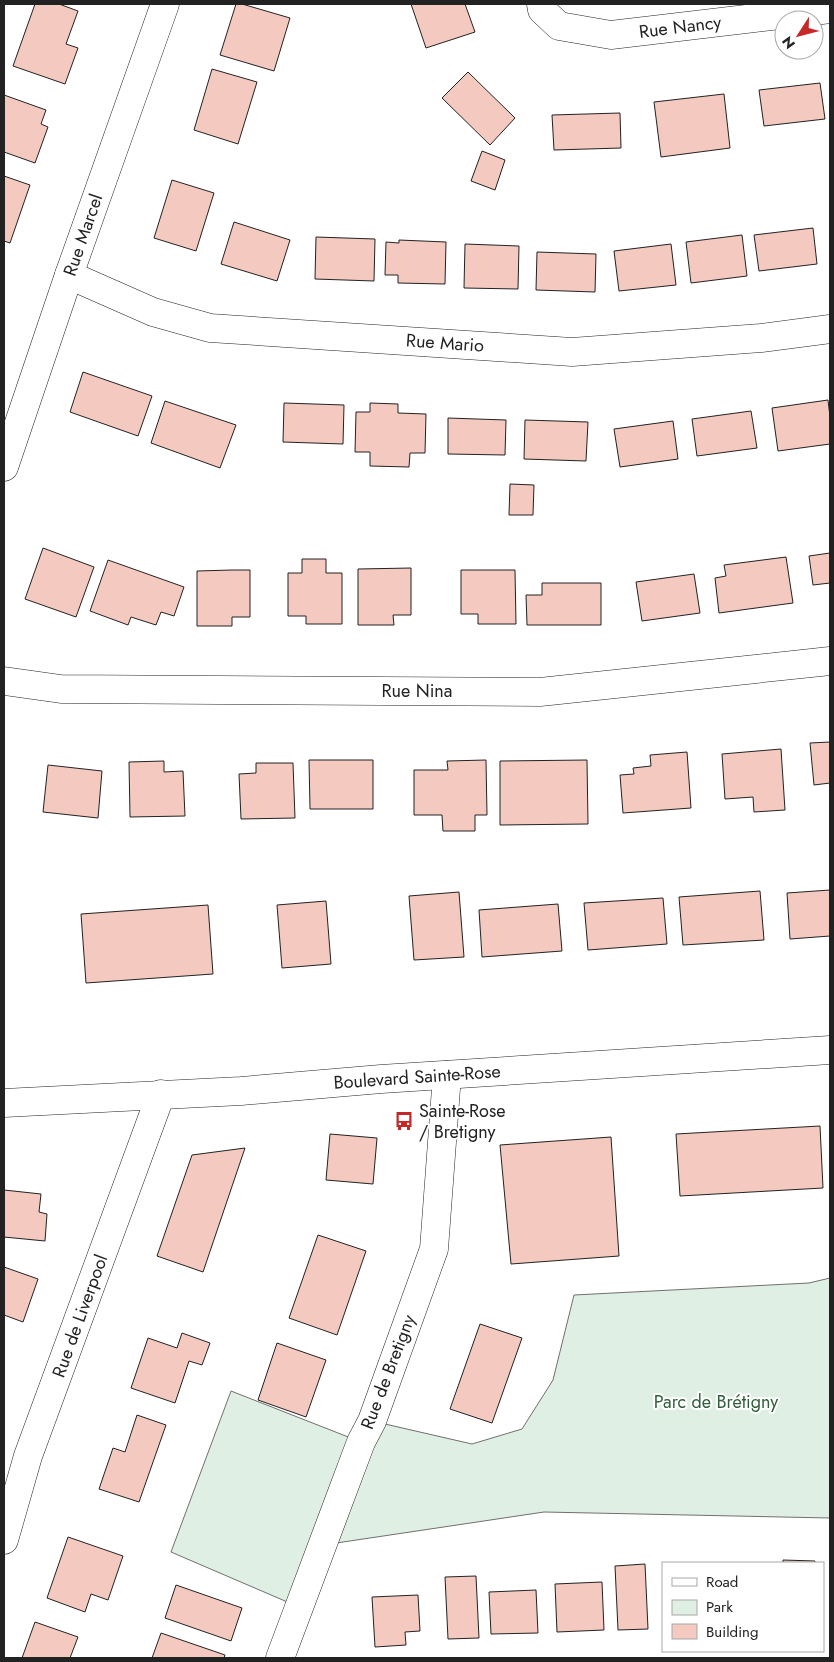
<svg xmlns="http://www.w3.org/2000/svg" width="834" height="1662" font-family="Jost,sans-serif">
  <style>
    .green { fill: #e0efe3; stroke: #6f6f6f }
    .building { fill: #f3c9c0; stroke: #222 }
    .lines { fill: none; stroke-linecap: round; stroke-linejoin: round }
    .street-casing { stroke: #222; stroke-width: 29 }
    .secondary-casing { stroke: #222; stroke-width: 29 }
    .street { stroke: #fff; stroke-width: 28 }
    .secondary { stroke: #fff; stroke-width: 28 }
    .labels { text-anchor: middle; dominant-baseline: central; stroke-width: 4; stroke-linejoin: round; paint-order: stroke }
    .street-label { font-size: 18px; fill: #222; stroke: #fff }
    .poi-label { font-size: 18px; fill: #222; stroke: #fff; text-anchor: start }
    .park-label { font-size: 18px; fill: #2f5e38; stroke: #fff }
  </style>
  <rect width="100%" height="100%" fill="#fff"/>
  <!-- green -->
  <polygon class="green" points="830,1278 830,1518 544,1512 323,1545 299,1607 171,1552 231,1391 361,1442 372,1421 472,1444 522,1429 553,1380 574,1295 809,1283"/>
  <!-- building -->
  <g class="building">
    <polygon points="35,4 59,4 78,11 66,44 78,48 65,84 13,66"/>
    <polygon points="236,4 242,4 290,18 274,71 220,55"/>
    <polygon points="411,4 465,4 475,32 426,48"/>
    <polygon points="212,69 257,82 238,144 194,130"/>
    <polygon points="468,72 515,118 490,145 442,98"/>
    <polygon points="820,83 825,119 764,126 759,90"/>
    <polygon points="724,94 730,148 661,157 654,102"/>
    <polygon points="4,95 46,110 41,124 48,127 35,163 4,152"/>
    <polygon points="620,113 621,148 554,150 552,115"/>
    <polygon points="482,151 505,160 495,190 471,181"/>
    <polygon points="4,176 30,185 10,243 4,241"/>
    <polygon points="172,180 214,193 196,251 154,238"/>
    <polygon points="234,222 290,240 277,281 221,264"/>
    <polygon points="813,228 817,264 759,271 754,235"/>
    <polygon points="742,235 747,276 691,283 686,242"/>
    <polygon points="316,237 375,239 374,281 315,279"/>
    <polygon points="399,240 446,242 445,284 398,283 398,275 385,275 386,242 399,243"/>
    <polygon points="465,244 519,246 518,289 464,288"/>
    <polygon points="671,244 676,285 619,291 614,251"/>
    <polygon points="537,252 596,254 595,292 536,290"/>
    <polygon points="83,372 152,396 138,436 70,412"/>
    <polygon points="828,400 830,417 830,444 778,451 772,408"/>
    <polygon points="165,401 236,425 220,468 151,443"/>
    <polygon points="284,403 344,405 343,444 283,442"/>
    <polygon points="370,403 398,404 398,413 426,414 425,453 410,453 409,467 370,466 370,452 355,452 356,412 370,412"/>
    <polygon points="751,411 757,448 697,456 692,419"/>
    <polygon points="448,418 506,420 505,455 448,454"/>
    <polygon points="525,420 588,422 586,461 524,459"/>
    <polygon points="673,421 678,459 620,467 614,429"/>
    <polygon points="510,484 534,485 533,515 509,515"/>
    <polygon points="43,548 94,567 76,617 25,599"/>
    <polygon points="830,553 830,583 813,585 809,556"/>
    <polygon points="786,557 793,603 719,613 715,578 726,576 724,565"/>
    <polygon points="302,559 326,559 326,573 342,573 342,624 306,624 306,616 288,616 288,573 302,573"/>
    <polygon points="108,560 184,587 174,616 161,612 156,625 131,617 128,625 90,611"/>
    <polygon points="411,568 411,615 393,615 394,625 358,625 358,569"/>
    <polygon points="232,570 250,570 250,617 232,617 232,626 197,626 197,571"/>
    <polygon points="461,570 515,570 516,624 478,624 478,614 461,614"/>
    <polygon points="694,574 700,613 642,621 636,582"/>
    <polygon points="542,583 601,583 601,625 527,625 526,595 542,595"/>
    <polygon points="830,742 830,783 814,785 810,743"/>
    <polygon points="781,749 785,810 754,812 753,797 725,799 722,754"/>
    <polygon points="687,752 691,808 623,813 620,775 634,774 633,768 651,766 650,755"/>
    <polygon points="309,760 373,760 373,809 310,809"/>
    <polygon points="486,760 487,815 475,815 475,831 443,831 442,815 414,815 414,770 448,770 447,761"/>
    <polygon points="587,760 588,824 500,825 500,761"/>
    <polygon points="164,761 164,772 183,771 185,816 130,817 129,762"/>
    <polygon points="256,763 293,763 295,818 241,819 239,774 256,773"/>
    <polygon points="48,765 102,771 98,818 43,812"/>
    <polygon points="830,890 830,936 790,939 787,893"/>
    <polygon points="760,891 764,940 683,945 679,897"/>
    <polygon points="459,892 464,957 414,960 409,896"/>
    <polygon points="663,898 667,944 588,950 584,903"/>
    <polygon points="326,901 331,964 282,968 277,905"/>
    <polygon points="558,904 562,951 482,957 479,910"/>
    <polygon points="208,905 213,974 86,983 81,914"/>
    <polygon points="820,1126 823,1188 680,1196 676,1134"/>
    <polygon points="330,1134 377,1138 373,1184 326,1180"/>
    <polygon points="611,1137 619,1256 511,1264 500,1145"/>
    <polygon points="245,1148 203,1272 157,1256 192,1155"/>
    <polygon points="4,1190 41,1194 39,1212 47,1214 45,1241 4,1237"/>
    <polygon points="318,1235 366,1251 337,1335 289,1318"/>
    <polygon points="4,1267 38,1279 23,1322 4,1315"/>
    <polygon points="480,1324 522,1338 492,1423 450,1409"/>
    <polygon points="182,1333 210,1343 202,1365 189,1361 175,1403 131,1388 148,1338 177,1348"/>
    <polygon points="277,1343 326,1360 306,1417 258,1400"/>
    <polygon points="137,1415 166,1425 139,1502 99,1489 113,1448 125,1452"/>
    <polygon points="68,1537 123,1556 108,1600 91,1594 85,1612 47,1598"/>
    <polygon points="783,1560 815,1561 815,1563 783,1563"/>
    <polygon points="645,1564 648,1629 618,1630 615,1566"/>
    <polygon points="476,1576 479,1638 448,1639 445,1577"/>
    <polygon points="602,1582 604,1630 557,1632 555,1584"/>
    <polygon points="176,1585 242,1608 231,1641 165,1618"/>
    <polygon points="536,1590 538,1633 491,1634 489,1592"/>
    <polygon points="418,1595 420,1631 405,1632 406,1645 375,1647 372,1597"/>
    <polygon points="35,1622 78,1637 70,1658 22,1658"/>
    <polygon points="161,1633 225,1655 224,1658 152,1658"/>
  </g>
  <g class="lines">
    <!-- street casing -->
    <g class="street-casing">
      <g id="street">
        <polyline points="541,4 542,10 559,26 611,35 830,9"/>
        <polyline points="69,275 153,312 210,328 572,352 761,338 830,329"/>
        <polyline points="4,467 69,275 165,4"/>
        <polyline points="4,681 61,689 540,692 830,661"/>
        <polyline points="4,1540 28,1456 161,1094"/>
        <polyline points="280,1658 361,1442 372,1421 434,1249 447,1075"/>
      </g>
    </g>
    <!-- secondary casing -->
    <g class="secondary-casing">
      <polyline id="secondary" points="4,1103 241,1091 381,1079 830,1050"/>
    </g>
    <!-- street -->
    <use href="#street" class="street"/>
    <!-- secondary -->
    <use href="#secondary" class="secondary"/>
  </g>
  <!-- icons -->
  <defs>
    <g id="bus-bare" transform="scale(1.5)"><path d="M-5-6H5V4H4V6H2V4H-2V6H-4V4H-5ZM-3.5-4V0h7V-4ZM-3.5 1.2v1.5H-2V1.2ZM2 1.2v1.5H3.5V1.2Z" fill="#c62828" stroke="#fff" stroke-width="2.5" paint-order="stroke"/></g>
  </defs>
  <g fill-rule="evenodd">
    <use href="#bus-bare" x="404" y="1121"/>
  </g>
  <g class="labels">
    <!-- street labels -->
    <g class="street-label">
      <text transform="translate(680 27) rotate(-7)">Rue Nancy</text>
      <text transform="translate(83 235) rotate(-71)">Rue Marcel</text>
      <text transform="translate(445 343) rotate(4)">Rue Mario</text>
      <text x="417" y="691">Rue Nina</text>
      <text transform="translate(417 1077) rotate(-4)">Boulevard Sainte-Rose</text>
      <text transform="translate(80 1316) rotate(-70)">Rue de Liverpool</text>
      <text transform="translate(388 1372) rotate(-69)">Rue de Bretigny</text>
    </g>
    <!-- poi labels -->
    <g class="poi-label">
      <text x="419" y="1111">Sainte-Rose<tspan x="419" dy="21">/ Bretigny</tspan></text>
    </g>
    <!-- park labels -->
    <g class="park-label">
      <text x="716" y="1402">Parc de Brétigny</text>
    </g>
  </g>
  <!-- border -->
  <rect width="834" height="1662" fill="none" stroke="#222222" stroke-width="10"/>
  <!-- legend -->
  <rect x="662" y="1562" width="162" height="90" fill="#ffffff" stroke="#a7a7a7"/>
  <rect x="672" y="1578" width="25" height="8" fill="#ffffff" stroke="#a7a7a7"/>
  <text x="706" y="1587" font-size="15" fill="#222222">Road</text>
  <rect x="672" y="1600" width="25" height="15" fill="#e0efe3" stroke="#a7a7a7"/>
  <text x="706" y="1612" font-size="15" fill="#222222">Park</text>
  <rect x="672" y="1624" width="25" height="15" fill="#f3c9c0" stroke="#a7a7a7"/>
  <text x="706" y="1637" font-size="15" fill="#222222">Building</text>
  <!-- north arrow -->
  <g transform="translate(799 35) rotate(234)"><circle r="24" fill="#ffffff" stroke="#a7a7a7"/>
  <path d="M0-4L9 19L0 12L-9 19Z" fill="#c62828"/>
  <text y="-8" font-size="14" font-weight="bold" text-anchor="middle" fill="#222222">N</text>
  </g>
</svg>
